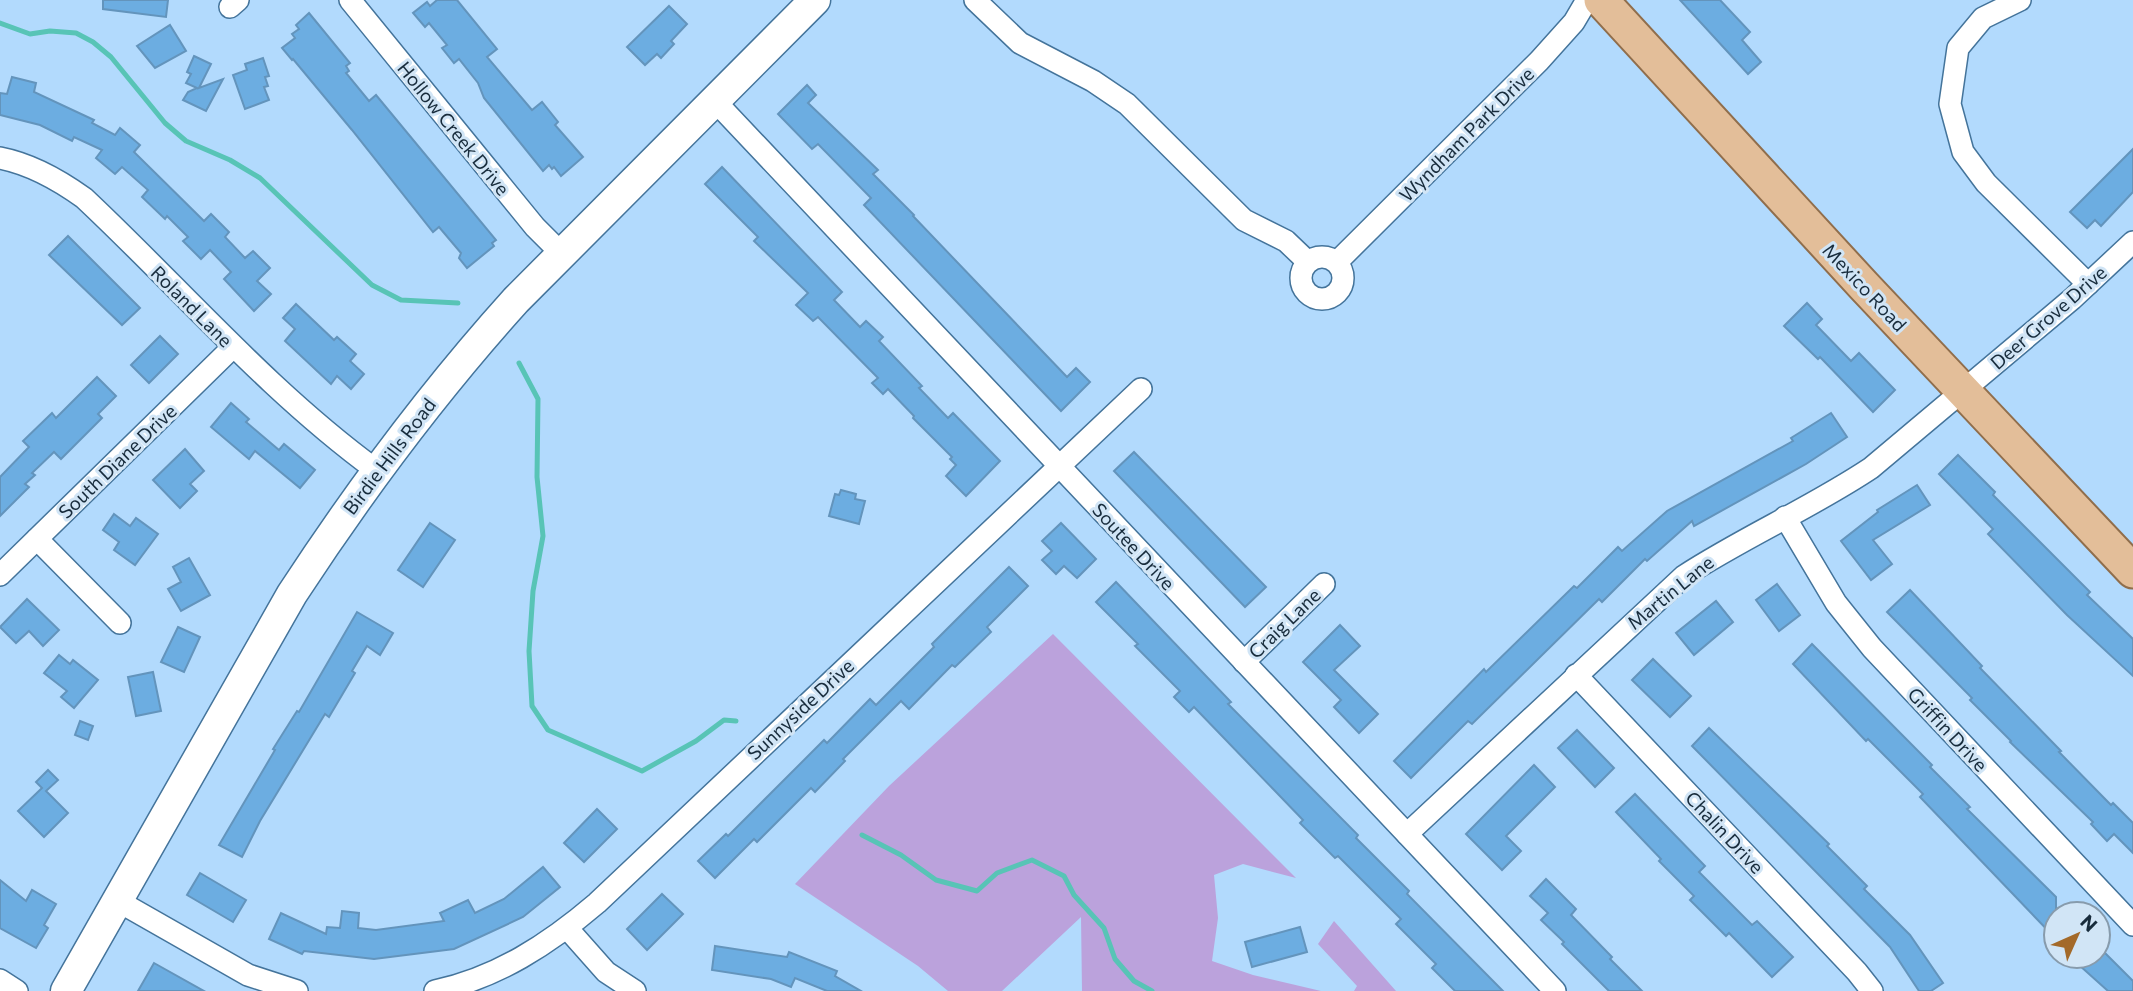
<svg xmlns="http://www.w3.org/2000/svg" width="2133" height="991" font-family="Commissioner,sans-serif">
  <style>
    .green { fill: #bba2dc }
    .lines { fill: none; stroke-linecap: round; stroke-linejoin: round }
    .stream { stroke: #58c4b6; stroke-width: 5 }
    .building { fill: #6cade1; stroke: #6394bc; stroke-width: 2 }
    .street-casing { stroke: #44749b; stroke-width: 24 }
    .secondary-casing { stroke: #44749b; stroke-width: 33 }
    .primary-casing { stroke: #906e4c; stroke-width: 37 }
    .street { stroke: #fff; stroke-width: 21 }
    .secondary { stroke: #fff; stroke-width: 30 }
    .primary { stroke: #e3be99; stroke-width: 33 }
    .labels { text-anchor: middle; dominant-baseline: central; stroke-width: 6; stroke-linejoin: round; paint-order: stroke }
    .street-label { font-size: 19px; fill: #182c3c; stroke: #d1e5f6 }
  </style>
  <rect width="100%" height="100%" fill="#b2dafd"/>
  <!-- green -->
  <g class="green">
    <polygon points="1053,634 1296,878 1243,864 1214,875 1218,918 1212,961 1253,975 1321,991 1082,991 1081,917 1002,991 948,991 918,966 795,884 889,786"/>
    <polygon points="1334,921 1396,991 1354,991 1357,986 1318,944"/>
  </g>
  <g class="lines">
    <!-- stream -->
    <g class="stream">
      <polyline points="0,23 30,34 50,31 76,33 93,42 111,57 165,123 186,141 230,160 260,178 372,285 401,300 458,303"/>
      <polyline points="519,363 538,399 537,477 543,536 533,591 529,651 532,706 548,730 642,771 696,741 724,720 736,721"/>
      <polyline points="862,835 901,855 936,880 977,891 997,873 1032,860 1064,876 1074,895 1104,928 1115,959 1134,981 1152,991"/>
    </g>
  </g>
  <!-- building -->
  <g class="building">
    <polygon points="103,0 168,0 166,17 103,9"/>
    <polygon points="437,0 457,0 497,49 487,57 532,110 542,102 558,122 555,125 583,157 561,176 554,167 552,169 549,165 543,171 484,98 478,83 459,59 454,63 442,48 447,45 429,23 425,27 413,13 427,2 430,6"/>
    <polygon points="1680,0 1720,0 1750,32 1742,40 1761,62 1748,74"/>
    <polygon points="669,6 687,24 671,41 674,44 661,58 657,54 645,65 627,47"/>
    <polygon points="309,13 350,63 346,66 349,71 346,73 369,101 376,95 496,240 492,243 494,246 467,268 459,258 461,253 439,227 433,232 352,130 293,59 292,60 282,48 295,38 292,34 299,29 296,25"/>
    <polygon points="170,25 186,51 155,68 137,46"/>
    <polygon points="194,56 211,64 199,88 223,79 206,111 183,100 188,92 197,88 186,83 191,74 187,72"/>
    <polygon points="263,58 269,76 265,77 268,86 264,87 269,100 245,109 233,75 247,70 245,64"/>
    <polygon points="12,77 36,83 34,92 94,120 92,123 115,135 120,128 140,145 134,152 204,221 211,214 229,232 225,237 245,258 253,251 270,268 257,281 271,294 254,311 224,279 231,272 210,250 201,259 183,241 188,237 167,216 165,219 142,197 148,190 122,167 115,174 96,158 102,150 74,137 72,141 40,125 0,115 0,93 7,94"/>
    <polygon points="807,85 816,95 808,103 878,170 873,174 914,215 913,216 1067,377 1076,368 1090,382 1061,411 864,205 871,198 818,144 812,149 778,114"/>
    <polygon points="2133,149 2133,192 2101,226 2095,220 2087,228 2070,212"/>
    <polygon points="722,167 842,292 834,300 860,327 866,321 883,337 879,341 922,386 919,388 948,418 953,413 1000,461 966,496 946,476 956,465 950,459 952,457 913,418 914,416 888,389 883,394 872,383 878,378 818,317 813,321 796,305 808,293 754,241 758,237 705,184"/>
    <polygon points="68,236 140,308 122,325 49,255"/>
    <polygon points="1807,303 1822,319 1816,325 1851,361 1859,353 1895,390 1873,412 1820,357 1818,359 1784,326"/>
    <polygon points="296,304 334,340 337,337 356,354 350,361 364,374 351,389 337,376 331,384 285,341 295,329 283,318"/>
    <polygon points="160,336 178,354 149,383 131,365"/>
    <polygon points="97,377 116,396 98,414 102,418 61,459 54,452 32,473 35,475 25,484 29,487 0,516 0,477 29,447 23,441 52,413 56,418"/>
    <polygon points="231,403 249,419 246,422 279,450 284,444 315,470 300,488 255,451 249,459 211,427"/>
    <polygon points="1831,413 1847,437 1806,464 1694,526 1692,521 1647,561 1645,559 1602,602 1599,599 1472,724 1468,721 1411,778 1394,761 1484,669 1486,672 1574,586 1577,588 1618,547 1622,551 1667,511 1793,441 1791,438"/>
    <polygon points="185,449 204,471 190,484 197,491 180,508 153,480"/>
    <polygon points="1134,452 1266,587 1245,607 1114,471"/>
    <polygon points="1958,455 1995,492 1993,495 2090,592 2087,595 2133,639 2133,676 2067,615 1988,534 1993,529 1939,474"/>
    <polygon points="1917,485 1930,505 1873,540 1892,564 1871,580 1841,541 1878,512 1877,510"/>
    <polygon points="841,490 856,494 855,499 865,501 859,524 829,516 835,494 839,495"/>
    <polygon points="114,514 130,526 136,518 158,534 135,565 114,550 119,542 103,530"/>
    <polygon points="430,523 455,540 423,587 398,570"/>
    <polygon points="1061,523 1096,559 1077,578 1064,566 1056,574 1042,560 1052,551 1042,541"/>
    <polygon points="189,558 210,595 181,611 168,589 181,582 173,567"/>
    <polygon points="1009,567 1028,586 987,627 991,632 955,667 952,665 909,709 901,701 843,759 845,761 815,792 811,788 757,842 754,839 715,878 698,861 726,834 728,836 824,740 827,743 870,699 876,705 934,647 932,644"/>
    <polygon points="1116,582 1231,702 1228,704 1358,835 1356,838 1409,891 1407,894 1503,991 1455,991 1432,968 1436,964 1396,924 1401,919 1338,856 1335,858 1300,823 1303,820 1194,707 1189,712 1174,697 1180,691 1135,646 1138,644 1096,602"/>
    <polygon points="1777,584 1800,615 1779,631 1756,600"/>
    <polygon points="1910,590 1982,666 1980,668 2061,751 2059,752 2111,805 2113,803 2133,823 2133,853 2114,834 2107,841 2091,824 2093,822 2010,742 2011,741 1970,700 1972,698 1887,612"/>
    <polygon points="27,599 59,630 43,646 29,631 16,643 0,627"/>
    <polygon points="1716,601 1733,622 1694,655 1676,633"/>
    <polygon points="357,612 393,633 380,655 367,646 352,671 355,673 329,717 325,714 260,821 242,857 219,845 275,750 273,749 297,711 299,712"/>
    <polygon points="1340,625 1360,646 1334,670 1378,714 1359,733 1334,707 1341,700 1303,662"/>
    <polygon points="178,627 200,637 184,672 161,662"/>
    <polygon points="1812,644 1932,765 1930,767 1970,807 1967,809 2056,897 2056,939 1920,797 1923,794 1868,739 1866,741 1793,664"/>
    <polygon points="59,655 70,664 73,660 98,680 74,708 61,697 67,691 44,673"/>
    <polygon points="1653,659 1691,696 1670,717 1632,680"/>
    <polygon points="153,672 161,711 136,716 128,677"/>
    <polygon points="80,721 93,726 88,740 75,735"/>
    <polygon points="1709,728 1829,844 1827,846 1867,886 1864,889 1910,935 1943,983 1931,991 1919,991 1890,947 1692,746"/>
    <polygon points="1577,730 1614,768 1595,787 1558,748"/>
    <polygon points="1534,765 1555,787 1506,836 1521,851 1502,870 1466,834"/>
    <polygon points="48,770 58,780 46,791 68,813 44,837 18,811 42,788 36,782"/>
    <polygon points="1635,794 1705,866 1699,872 1752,925 1757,921 1793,957 1772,977 1729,933 1726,936 1690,900 1694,896 1659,861 1661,859 1616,812"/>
    <polygon points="597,809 617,829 584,862 564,843"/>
    <polygon points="543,867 560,887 523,917 454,949 374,959 304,951 302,954 269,939 281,913 326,934 327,927 340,928 342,911 359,913 358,928 376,930 444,921 440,913 468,900 475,913 504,899"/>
    <polygon points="200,873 246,900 233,922 187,895"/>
    <polygon points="1546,879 1576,909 1571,915 1612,957 1610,959 1642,991 1609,991 1562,944 1564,942 1541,920 1548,913 1530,896"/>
    <polygon points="0,880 26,901 32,890 56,904 44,925 48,928 36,948 0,928"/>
    <polygon points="662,894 683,914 647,950 627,929"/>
    <polygon points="1300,927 1307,952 1252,967 1245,942"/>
    <polygon points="715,946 787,957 789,952 837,971 835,976 861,991 827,991 795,978 791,987 771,979 712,970"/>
    <polygon points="2098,946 2133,981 2133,991 2108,991 2069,956 2098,956"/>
    <polygon points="154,963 204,991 138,991"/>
  </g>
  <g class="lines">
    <!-- street casing -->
    <g class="street-casing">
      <g id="street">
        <polyline points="350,0 535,227 561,253"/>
        <polyline points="975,0 1020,43 1093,81 1127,104 1244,220 1286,241 1308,262"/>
        <polyline points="2020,0 1983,18 1958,48 1950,104 1963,152 1986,183 2088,284"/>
        <polyline points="230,7 238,0"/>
        <polyline points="714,100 1555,991"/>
        <path d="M0,158c31,6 59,22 84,40 97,91 184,193 292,272"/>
        <circle cx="1322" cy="278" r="21"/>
        <polyline points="1337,262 1539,61 1574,22 1587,0"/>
        <polyline points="1785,517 1836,603 1872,648 2133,925"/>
        <polyline points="37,539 120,623"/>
        <polyline points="0,575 233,347"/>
        <polyline points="1244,662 1324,584"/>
        <polyline points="1576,675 1857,972 1872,991"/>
        <path d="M1407,834l277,-258c60,-39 127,-68 187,-108l201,-169 61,-57"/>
        <polyline points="118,901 248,975 297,991"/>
        <polyline points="567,928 606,972 635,991"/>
        <polyline points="0,980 17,991"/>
        <path d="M435,991c62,-13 114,-47 162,-88l544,-514"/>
      </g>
    </g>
    <!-- secondary casing -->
    <g class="secondary-casing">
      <path id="secondary" d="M66,991l226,-397c68,-104 141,-202 224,-294l299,-300"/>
    </g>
    <!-- primary casing -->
    <g class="primary-casing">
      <polyline id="primary" points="1601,0 1864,286 2133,571"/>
    </g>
    <!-- street -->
    <use href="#street" class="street"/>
    <!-- secondary -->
    <use href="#secondary" class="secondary"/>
    <!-- primary -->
    <use href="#primary" class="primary"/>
  </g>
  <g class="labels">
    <!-- street labels -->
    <g class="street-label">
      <text transform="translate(454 128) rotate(51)">Hollow Creek Drive</text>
      <text transform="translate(1466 134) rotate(-45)">Wyndham Park Drive</text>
      <text transform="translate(1865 287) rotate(47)">Mexico Road</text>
      <text transform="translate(192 306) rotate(45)">Roland Lane</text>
      <text transform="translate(2048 317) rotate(-41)">Deer Grove Drive</text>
      <text transform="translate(389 456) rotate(-53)">Birdie Hills Road</text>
      <text transform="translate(117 461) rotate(-44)">South Diane Drive</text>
      <text transform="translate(1134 546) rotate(47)">Soutee Drive</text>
      <text transform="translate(1670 592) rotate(-39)">Martin Lane</text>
      <text transform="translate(1284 623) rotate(-44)">Craig Lane</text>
      <text transform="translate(800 709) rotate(-43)">Sunnyside Drive</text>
      <text transform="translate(1948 729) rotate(47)">Griffin Drive</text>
      <text transform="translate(1725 832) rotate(47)">Chalin Drive</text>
    </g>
  </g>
  <!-- north arrow -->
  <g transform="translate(2077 935) rotate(45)"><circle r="33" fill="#d1e5f6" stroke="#879bac" stroke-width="2"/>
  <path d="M0-5L12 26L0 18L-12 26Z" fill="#a36929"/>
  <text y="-10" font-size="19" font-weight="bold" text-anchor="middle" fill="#182c3c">N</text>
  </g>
</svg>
